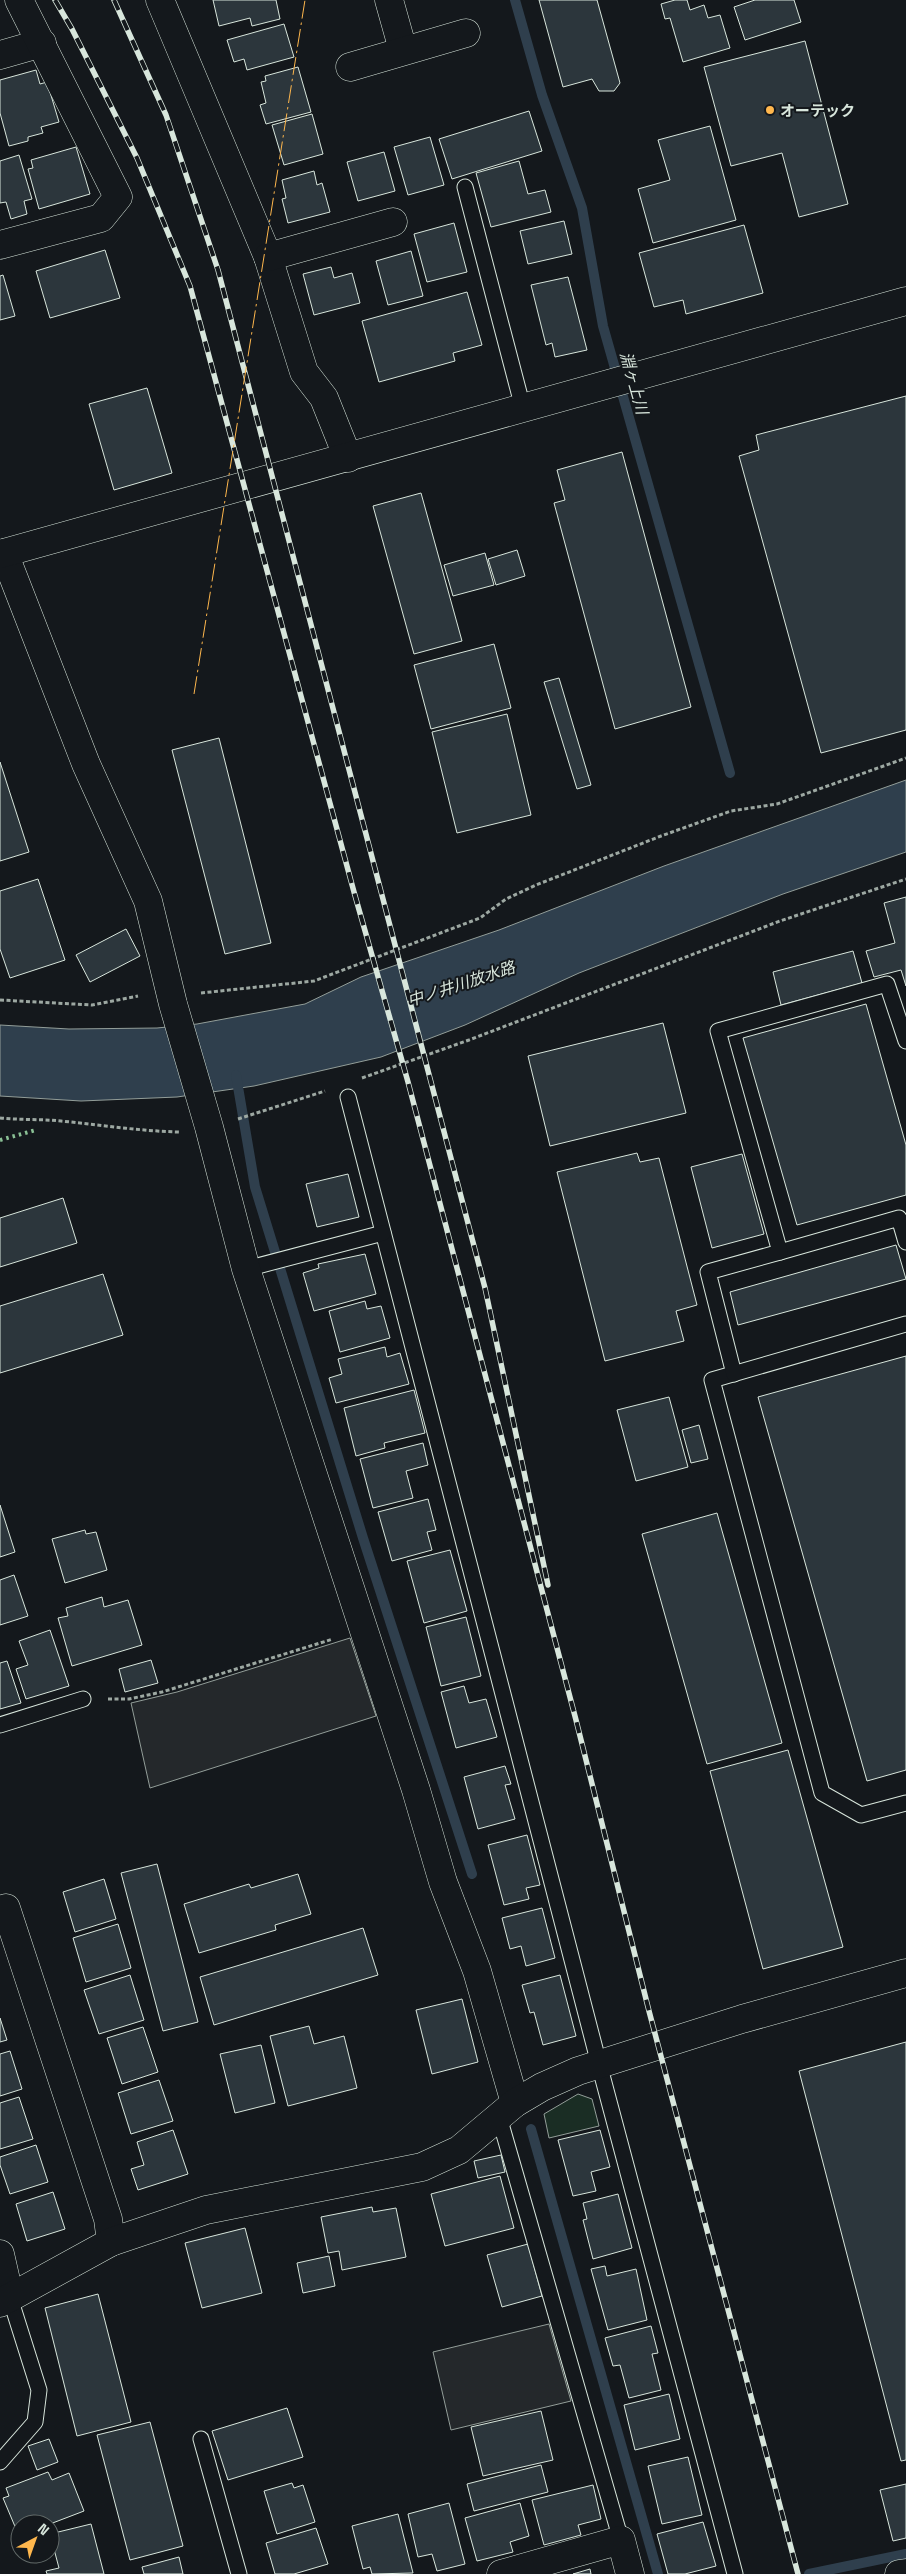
<svg xmlns="http://www.w3.org/2000/svg" width="906" height="2574" font-family="'Space Grotesk','Noto Sans JP',sans-serif">
  <style>
    .green { fill: #1a2d24; stroke: #939e99 }
    .parking { fill: #24282b; stroke: #939e99 }
    .water { fill: #2f3f4d; stroke: #939e99 }
    .lines { fill: none; stroke-linecap: round; stroke-linejoin: round }
    .stream { stroke: #2f3f4d; stroke-width: 10 }
    .building { fill: #2c363c; stroke: #d8e6dc }
    .lane-casing { stroke: #d8e6dc; stroke-width: 17 }
    .street-casing { stroke: #d8e6dc; stroke-width: 29 }
    .secondary-casing { stroke: #d8e6dc; stroke-width: 29 }
    .path { stroke: #9da8a2; stroke-width: 3; stroke-dasharray: 4 2.5; stroke-linecap: butt }
    .lane { stroke: #14181c; stroke-width: 15 }
    .street { stroke: #14181c; stroke-width: 28 }
    .secondary { stroke: #14181c; stroke-width: 28 }
    .rail-casing { stroke: #d8e6dc; stroke-width: 5.5 }
    .rail { stroke: #14181c; stroke-width: 4; stroke-dasharray: 11; stroke-linecap: butt }
    .hedge { stroke: #8ac095; stroke-width: 4; stroke-dasharray: 2.5 4; stroke-linecap: butt }
    .power { stroke: #ffb74d; stroke-width: 1; stroke-dasharray: 18 4 2.5 4; stroke-linecap: butt }
    .poi-dot { fill: #ffb74d; stroke: #14181c; stroke-width: 2 }
    .labels { text-anchor: middle; dominant-baseline: central; stroke-width: 4; stroke-linejoin: round; paint-order: stroke }
    .poi-label { font-size: 15px; font-weight: bold; fill: #d8e6dc; stroke: #14181c; text-anchor: start }
    .water-label { font-size: 16px; font-style: italic; fill: #d8e6dc; stroke: #14181c }
  </style>
  <rect width="100%" height="100%" fill="#14181c"/>
  <!-- green -->
  <polygon class="green" points="578,2094 592,2099 599,2126 549,2138 544,2114"/>
  <!-- parking -->
  <g class="parking">
    <polygon points="350,1638 376,1716 150,1788 131,1703 177,1692"/>
    <polygon points="549,2324 571,2401 451,2430 433,2352"/>
  </g>
  <!-- water -->
  <polygon class="water" points="906,780 906,852 783,894 579,973 465,1025 381,1057 254,1086 177,1097 81,1101 0,1096 0,1025 69,1029 157,1028 197,1024 305,1004 361,977 499,930 664,866"/>
  <g class="lines">
    <!-- stream -->
    <g class="stream">
      <polyline points="515,0 542,95 582,208 603,326 730,773"/>
      <polyline points="236,1075 255,1187 363,1538 472,1874"/>
      <polyline points="531,2129 658,2574"/>
      <polyline points="809,2574 906,2554"/>
    </g>
  </g>
  <!-- building -->
  <g class="building">
    <polygon points="213,0 276,0 280,19 252,26 250,18 219,26"/>
    <polygon points="539,0 597,0 620,83 614,91 599,91 592,79 563,87"/>
    <polygon points="675,0 687,0 690,10 704,5 708,18 720,15 730,48 683,62 670,18 665,19 661,4"/>
    <polygon points="755,0 794,0 801,22 745,40 734,7"/>
    <polygon points="284,24 294,57 247,70 244,59 234,62 227,40"/>
    <polygon points="805,41 848,204 799,217 782,153 731,166 704,67"/>
    <polygon points="298,67 311,112 266,124 260,105 266,103 261,82 266,81 265,76"/>
    <polygon points="36,70 40,84 47,82 59,122 41,127 43,133 28,137 28,141 9,146 0,113 0,80"/>
    <polygon points="529,111 542,151 452,179 439,139"/>
    <polygon points="312,114 323,154 284,165 272,125"/>
    <polygon points="710,126 736,220 653,243 638,189 670,180 658,140"/>
    <polygon points="430,137 444,185 408,195 394,147"/>
    <polygon points="76,147 90,194 39,209 28,169 33,168 31,160"/>
    <polygon points="384,152 395,191 358,201 347,162"/>
    <polygon points="19,155 32,199 24,201 27,214 11,219 6,202 0,203 0,161"/>
    <polygon points="519,161 528,194 545,190 551,212 491,227 476,173"/>
    <polygon points="314,171 317,185 322,183 330,212 288,223 282,199 286,198 282,180"/>
    <polygon points="564,221 572,254 528,264 520,231"/>
    <polygon points="454,223 467,272 427,282 414,234"/>
    <polygon points="744,225 763,293 686,314 683,300 654,307 639,253"/>
    <polygon points="105,250 120,298 50,318 36,271"/>
    <polygon points="411,251 423,296 388,305 376,261"/>
    <polygon points="331,267 334,278 352,273 360,303 314,315 303,274"/>
    <polygon points="3,275 15,316 0,320 0,276"/>
    <polygon points="568,277 587,350 555,357 552,343 546,345 531,285"/>
    <polygon points="467,292 482,345 453,353 455,361 379,382 362,321"/>
    <polygon points="147,388 172,473 114,490 89,404"/>
    <polygon points="906,396 906,730 821,753 739,456 759,450 756,435"/>
    <polygon points="622,452 691,707 615,729 554,503 565,500 557,470"/>
    <polygon points="421,493 462,641 414,654 373,506"/>
    <polygon points="517,550 525,576 496,585 488,559"/>
    <polygon points="485,553 494,585 453,596 444,565"/>
    <polygon points="494,644 511,708 431,729 414,665"/>
    <polygon points="559,678 591,785 577,789 544,682"/>
    <polygon points="507,714 531,815 457,833 432,732"/>
    <polygon points="219,738 271,943 225,954 172,750"/>
    <polygon points="0,762 29,852 0,861"/>
    <polygon points="38,879 65,960 10,978 0,949 0,891"/>
    <polygon points="906,897 906,986 901,970 874,977 866,951 895,943 884,903"/>
    <polygon points="126,929 140,956 90,982 76,955"/>
    <polygon points="853,951 862,983 781,1005 773,972"/>
    <polygon points="866,1004 906,1145 906,1195 797,1225 743,1038"/>
    <polygon points="663,1023 686,1113 550,1146 528,1056"/>
    <polygon points="637,1153 640,1162 659,1158 697,1305 676,1311 684,1341 605,1361 557,1172"/>
    <polygon points="742,1154 764,1234 712,1248 691,1167"/>
    <polygon points="348,1174 359,1217 317,1227 306,1184"/>
    <polygon points="63,1198 77,1243 0,1267 0,1218"/>
    <polygon points="896,1245 906,1279 738,1325 730,1292"/>
    <polygon points="365,1254 376,1294 314,1311 303,1273 319,1268 318,1264"/>
    <polygon points="103,1274 123,1335 0,1373 0,1306"/>
    <polygon points="365,1301 367,1309 381,1306 390,1338 340,1352 329,1311"/>
    <polygon points="385,1347 387,1357 400,1353 409,1384 336,1403 329,1378 342,1374 338,1359"/>
    <polygon points="906,1356 906,1770 867,1781 758,1397"/>
    <polygon points="414,1390 425,1433 384,1443 385,1448 356,1456 344,1408"/>
    <polygon points="669,1397 688,1467 636,1481 617,1410"/>
    <polygon points="699,1425 708,1459 691,1463 682,1430"/>
    <polygon points="423,1443 428,1465 406,1471 413,1498 373,1508 360,1459"/>
    <polygon points="428,1499 436,1530 427,1532 432,1550 392,1561 378,1512"/>
    <polygon points="0,1505 15,1552 0,1557"/>
    <polygon points="717,1513 782,1743 707,1764 642,1534"/>
    <polygon points="85,1530 86,1534 96,1532 107,1570 65,1583 52,1539"/>
    <polygon points="450,1550 467,1611 424,1623 407,1561"/>
    <polygon points="14,1575 28,1616 0,1625 0,1580"/>
    <polygon points="102,1597 104,1607 128,1600 142,1645 72,1666 58,1618 68,1616 66,1608"/>
    <polygon points="466,1617 481,1676 441,1686 426,1627"/>
    <polygon points="50,1630 69,1686 26,1699 16,1669 28,1665 19,1641"/>
    <polygon points="151,1660 158,1683 125,1692 119,1669"/>
    <polygon points="7,1661 21,1703 0,1709 0,1663"/>
    <polygon points="464,1686 469,1703 486,1699 497,1737 456,1748 441,1692"/>
    <polygon points="788,1750 843,1947 763,1969 710,1771"/>
    <polygon points="505,1766 511,1784 505,1785 515,1819 478,1829 464,1777"/>
    <polygon points="527,1835 540,1885 526,1888 529,1899 504,1905 488,1845"/>
    <polygon points="157,1864 198,2022 163,2031 121,1873"/>
    <polygon points="298,1874 311,1914 275,1925 276,1930 199,1953 184,1904 249,1884 251,1888"/>
    <polygon points="104,1879 116,1919 75,1932 63,1892"/>
    <polygon points="542,1908 555,1958 526,1966 521,1946 510,1949 502,1918"/>
    <polygon points="118,1924 131,1968 86,1982 73,1938"/>
    <polygon points="363,1928 378,1975 214,2025 200,1977"/>
    <polygon points="130,1975 144,2020 99,2034 84,1990"/>
    <polygon points="560,1975 576,2036 543,2045 534,2012 530,2013 522,1985"/>
    <polygon points="462,1999 478,2062 432,2074 416,2010"/>
    <polygon points="0,2018 7,2040 0,2042"/>
    <polygon points="309,2026 314,2044 344,2036 357,2088 288,2106 270,2036"/>
    <polygon points="143,2027 158,2072 122,2084 107,2038"/>
    <polygon points="906,2042 906,2460 901,2461 799,2071"/>
    <polygon points="261,2045 275,2103 235,2113 220,2054"/>
    <polygon points="10,2051 22,2089 0,2096 0,2054"/>
    <polygon points="159,2080 173,2121 131,2134 118,2093"/>
    <polygon points="19,2097 33,2139 0,2149 0,2103"/>
    <polygon points="173,2130 188,2174 138,2190 131,2169 144,2165 137,2142"/>
    <polygon points="600,2130 610,2167 591,2172 596,2191 573,2196 558,2140"/>
    <polygon points="36,2145 48,2182 10,2194 0,2165 0,2157"/>
    <polygon points="501,2155 505,2172 478,2178 474,2161"/>
    <polygon points="500,2176 514,2228 445,2246 431,2194"/>
    <polygon points="53,2192 65,2229 27,2241 16,2204"/>
    <polygon points="618,2194 632,2248 593,2259 583,2220 587,2219 583,2203"/>
    <polygon points="372,2207 373,2212 396,2208 406,2257 342,2270 339,2251 328,2253 321,2217"/>
    <polygon points="245,2228 262,2293 202,2308 185,2243"/>
    <polygon points="528,2244 542,2296 502,2307 487,2255"/>
    <polygon points="329,2256 335,2286 303,2293 297,2263"/>
    <polygon points="605,2266 607,2276 636,2269 647,2320 608,2330 591,2269"/>
    <polygon points="98,2294 131,2422 77,2436 45,2308"/>
    <polygon points="651,2326 658,2353 652,2354 661,2390 629,2398 620,2365 613,2366 605,2338"/>
    <polygon points="669,2394 680,2439 635,2450 624,2405"/>
    <polygon points="287,2408 303,2457 228,2480 212,2431"/>
    <polygon points="541,2411 553,2460 483,2476 471,2427"/>
    <polygon points="150,2422 183,2546 130,2560 97,2435"/>
    <polygon points="49,2439 58,2462 37,2470 28,2446"/>
    <polygon points="688,2457 702,2515 662,2524 648,2466"/>
    <polygon points="541,2465 548,2492 474,2511 467,2484"/>
    <polygon points="48,2472 52,2480 69,2473 84,2511 50,2524 20,2524 19,2536 3,2498 9,2496 6,2488"/>
    <polygon points="292,2483 294,2488 303,2485 315,2522 277,2534 264,2491"/>
    <polygon points="906,2484 906,2538 893,2541 880,2490"/>
    <polygon points="593,2485 601,2519 578,2525 581,2535 544,2545 532,2500"/>
    <polygon points="449,2503 465,2564 437,2571 432,2554 418,2557 408,2514"/>
    <polygon points="520,2503 529,2536 510,2542 513,2552 477,2561 465,2518"/>
    <polygon points="398,2514 413,2573 372,2574 370,2567 363,2569 352,2526"/>
    <polygon points="703,2522 716,2566 685,2574 668,2574 657,2534"/>
    <polygon points="91,2524 104,2574 47,2574 46,2571 59,2568 50,2534"/>
    <polygon points="316,2528 328,2564 294,2574 275,2574 266,2543"/>
    <polygon points="179,2557 183,2574 144,2574 142,2567"/>
    <polygon points="590,2569 591,2574 573,2574"/>
  </g>
  <g class="lines">
    <!-- lane casing -->
    <g class="lane-casing">
      <g id="lane">
        <polyline points="465,187 523,408"/>
        <polyline points="348,1097 599,2064 735,2574"/>
        <polyline points="780,1252 899,1218 906,1242"/>
        <polyline points="246,1269 383,1233"/>
        <polyline points="906,1324 712,1380 822,1793 861,1815 906,1803"/>
        <polyline points="734,1374 708,1272 780,1252 718,1031 887,984 906,1041"/>
        <polyline points="0,1725 83,1699"/>
        <polyline points="499,2117 621,2540"/>
        <polyline points="201,2439 239,2574"/>
        <polyline points="0,2462 35,2422 39,2390 10,2298"/>
      </g>
    </g>
    <!-- street casing -->
    <g class="street-casing">
      <g id="street">
        <polyline points="160,0 268,257 304,372 324,398 348,458"/>
        <polyline points="389,0 403,50"/>
        <polyline points="0,55 42,43"/>
        <polyline points="350,67 466,33"/>
        <polyline points="0,245 101,218 118,197 19,0"/>
        <polyline points="268,257 393,222"/>
        <polyline points="4,553 86,764 148,901 173,1004 209,1127 246,1269 416,1790 443,1882 477,1971 515,2103"/>
        <polyline points="6,1908 108,2219 111,2242"/>
        <polyline points="0,2254 10,2298"/>
        <polyline points="501,2574 621,2540 630,2574"/>
        <polyline points="899,2574 906,2573"/>
      </g>
    </g>
    <!-- secondary casing -->
    <g class="secondary-casing">
      <g id="secondary">
        <polyline points="0,554 906,301"/>
        <polyline points="0,2303 111,2242 206,2210 422,2167 459,2150 515,2103 542,2087 578,2071 742,2019 906,1973"/>
      </g>
    </g>
    <!-- path -->
    <g class="path">
      <polyline points="201,993 314,981 480,918 506,899 536,885 661,836 731,811 777,804 906,758"/>
      <polyline points="0,1000 92,1005 138,996"/>
      <polyline points="362,1078 469,1040 780,921 906,879"/>
      <path d="M0,1118c20,2 41,1 61,3 40,4 78,10 118,11"/>
      <polyline points="238,1119 325,1091"/>
      <polyline points="108,1699 129,1699 162,1692 333,1639"/>
    </g>
    <!-- lane -->
    <use href="#lane" class="lane"/>
    <!-- street -->
    <use href="#street" class="street"/>
    <!-- secondary -->
    <use href="#secondary" class="secondary"/>
    <!-- rail casing -->
    <g class="rail-casing">
      <g id="rail">
        <polyline points="55,0 72,29 137,158 190,286 354,892 408,1082 576,1720 649,2011 798,2574"/>
        <polyline points="114,0 166,115 218,270 485,1288 548,1585"/>
      </g>
    </g>
    <!-- rail -->
    <use href="#rail" class="rail"/>
    <!-- hedge -->
    <polyline class="hedge" points="0,1140 36,1130"/>
    <!-- power -->
    <polyline class="power" points="194,694 305,0"/>
  </g>
  <!-- markers -->
  <circle class="poi-dot" cx="770" cy="110" r="5"/>
  <g class="labels">
    <!-- poi labels -->
    <g class="poi-label">
      <text x="780" y="110">オーテック</text>
    </g>
    <!-- water labels -->
    <g class="water-label">
      <text transform="translate(634 383) rotate(74)">淵ヶ上川</text>
      <text transform="translate(461 984) rotate(-18)">中ノ井川放水路</text>
    </g>
  </g>
  <!-- north arrow -->
  <g transform="translate(35 2539) rotate(41)"><circle r="24" fill="#14181c" stroke="#626a69"/>
  <path d="M0-4L9 19L0 12L-9 19Z" fill="#ffb74d"/>
  <text y="-8" font-size="14" font-weight="bold" text-anchor="middle" fill="#d8e6dc">N</text>
  </g>
</svg>
